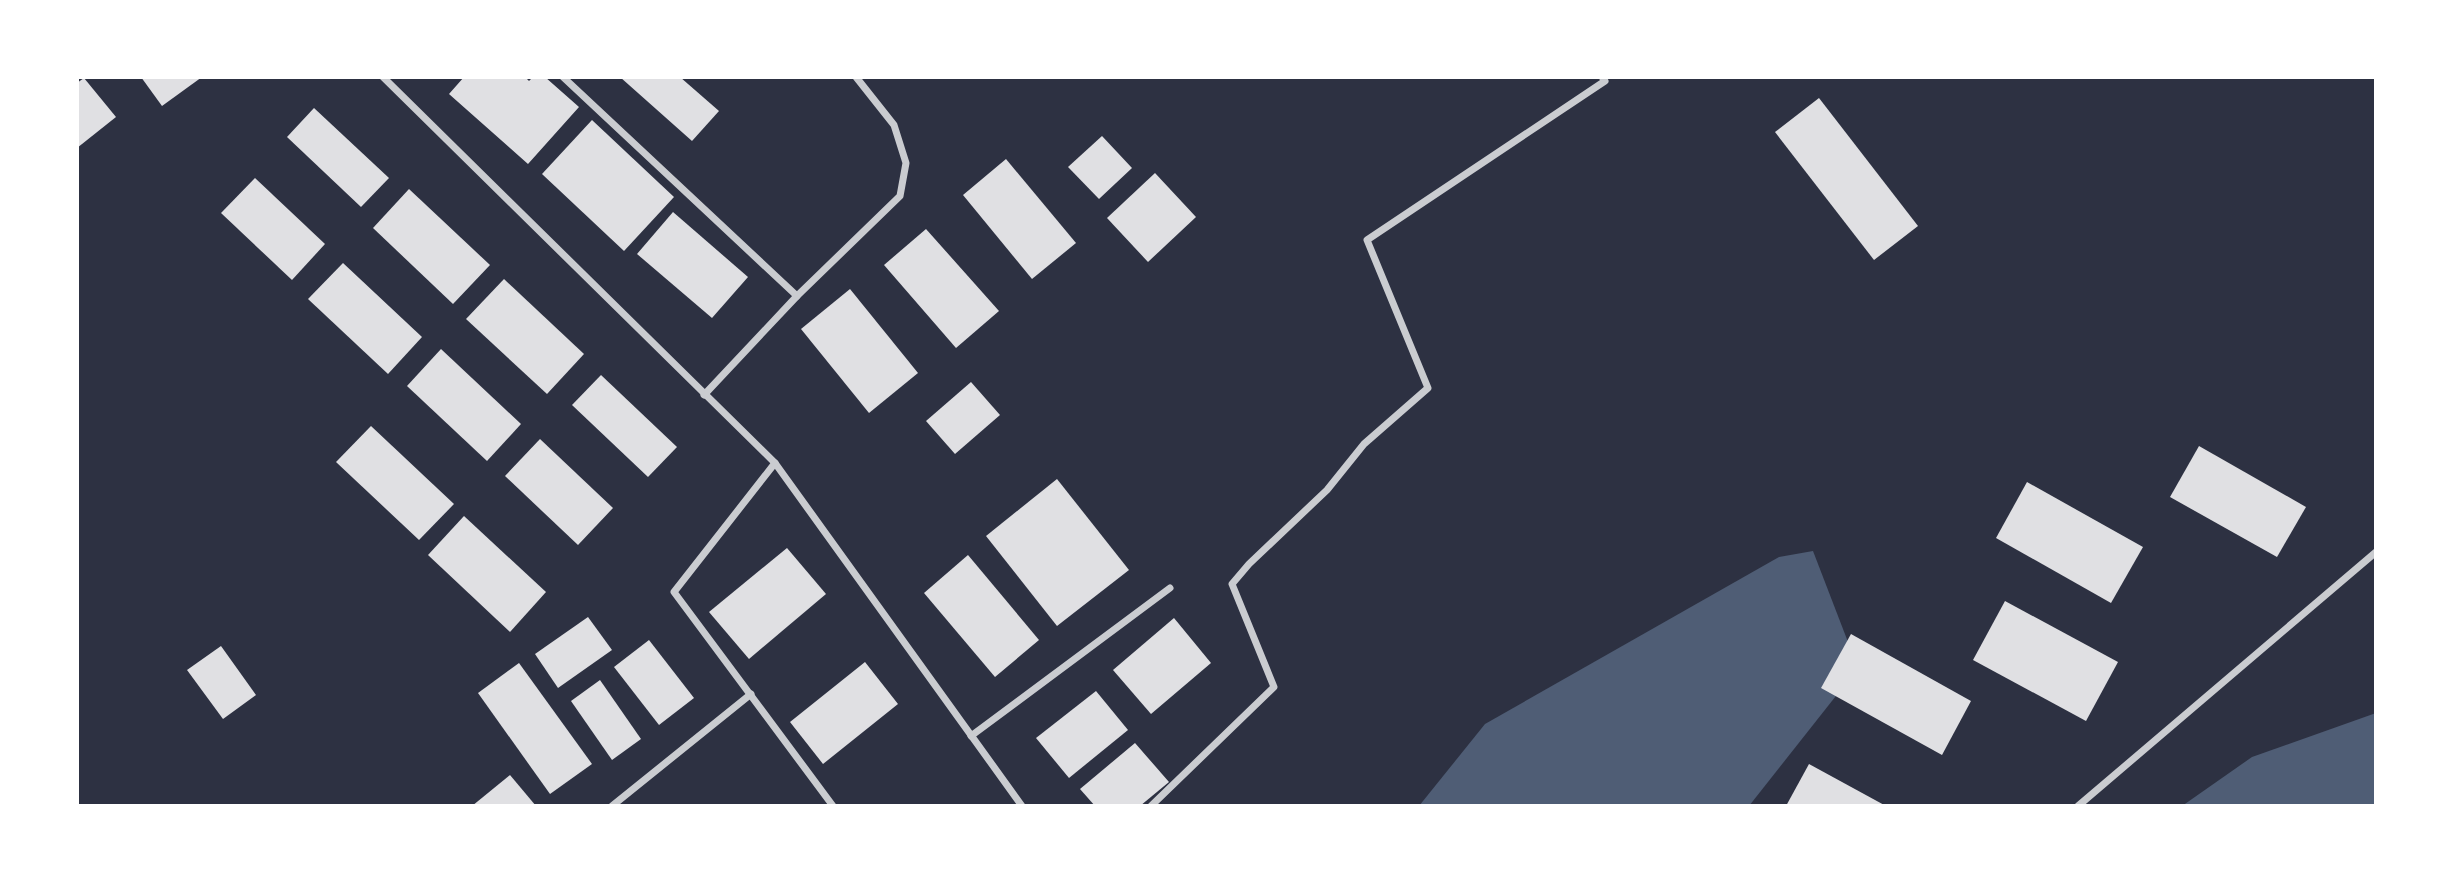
<svg xmlns="http://www.w3.org/2000/svg" width="2453" height="883" font-family="'Titillium Web',sans-serif">
  <style>
    .water { fill: #4f5d75 }
    .building { fill: #e0e0e3 }
    .lines { fill: none; stroke-linecap: round; stroke-linejoin: round }
    .minor { stroke: #caccd0; stroke-width: 7 }
  </style>
  <rect width="100%" height="100%" fill="#2d3142"/>
  <!-- water -->
  <g class="water">
    <polygon points="1813,551 1858,668 1749,806 1419,806 1485,724 1779,557"/>
    <polygon points="2376,713 2376,806 2182,806 2252,757"/>
  </g>
  <!-- building -->
  <g class="building">
    <polygon points="141,77 202,77 162,106"/>
    <polygon points="464,77 525,77 529,81 533,77 545,77 579,107 528,164 449,94"/>
    <polygon points="620,77 680,77 719,111 692,141"/>
    <polygon points="84,78 116,117 77,148 77,83"/>
    <polygon points="1819,98 1918,226 1874,260 1775,132"/>
    <polygon points="314,108 389,178 361,207 287,137"/>
    <polygon points="592,120 674,197 624,251 542,174"/>
    <polygon points="1102,136 1132,168 1099,199 1068,167"/>
    <polygon points="1006,159 1076,243 1032,279 963,195"/>
    <polygon points="1155,173 1196,217 1148,262 1107,218"/>
    <polygon points="255,178 325,244 292,280 221,213"/>
    <polygon points="409,189 490,265 453,304 373,228"/>
    <polygon points="673,212 748,277 712,318 637,254"/>
    <polygon points="926,229 999,311 956,348 884,265"/>
    <polygon points="343,263 422,337 388,374 308,299"/>
    <polygon points="504,279 584,354 547,394 466,319"/>
    <polygon points="850,289 918,373 869,413 801,329"/>
    <polygon points="441,349 521,424 487,461 407,386"/>
    <polygon points="601,375 677,447 648,477 572,405"/>
    <polygon points="971,382 1000,415 955,454 926,421"/>
    <polygon points="371,426 454,504 419,540 336,462"/>
    <polygon points="540,439 613,508 578,545 505,476"/>
    <polygon points="2199,446 2306,507 2277,557 2170,497"/>
    <polygon points="1057,479 1129,570 1057,626 986,536"/>
    <polygon points="2027,482 2143,547 2111,603 1996,538"/>
    <polygon points="464,516 546,592 510,632 428,555"/>
    <polygon points="787,548 826,594 749,659 709,612"/>
    <polygon points="968,555 1039,640 995,677 924,593"/>
    <polygon points="2005,601 2118,662 2086,721 1973,660"/>
    <polygon points="588,617 612,650 558,688 535,654"/>
    <polygon points="1174,618 1211,663 1151,714 1113,670"/>
    <polygon points="1851,634 1971,701 1942,755 1821,688"/>
    <polygon points="649,640 694,698 659,725 614,667"/>
    <polygon points="221,646 256,695 223,719 187,670"/>
    <polygon points="865,662 898,704 823,764 790,722"/>
    <polygon points="519,663 592,764 550,794 478,693"/>
    <polygon points="600,680 641,739 612,760 571,701"/>
    <polygon points="1096,691 1128,730 1069,778 1036,738"/>
    <polygon points="1135,743 1169,782 1140,806 1095,806 1080,789"/>
    <polygon points="1809,764 1886,806 1786,806"/>
    <polygon points="510,775 536,806 472,806"/>
  </g>
  <g class="lines">
    <!-- minor -->
    <g class="minor">
      <polyline points="383,77 775,463 1022,806"/>
      <polyline points="563,77 797,296"/>
      <polyline points="704,395 797,296 900,196 906,163 894,125 856,77"/>
      <polyline points="775,463 674,592 833,806"/>
      <polyline points="971,736 1170,588"/>
      <polyline points="612,806 751,694"/>
      <polyline points="1151,806 1274,687 1232,584 1249,564 1327,490 1364,444 1428,388 1367,240 1605,81 1602,77"/>
      <polyline points="2078,806 2376,552"/>
    </g>
  </g>
  <!-- border -->
  <rect width="2453" height="883" fill="none" stroke="#ffffff" stroke-width="158"/>
</svg>
